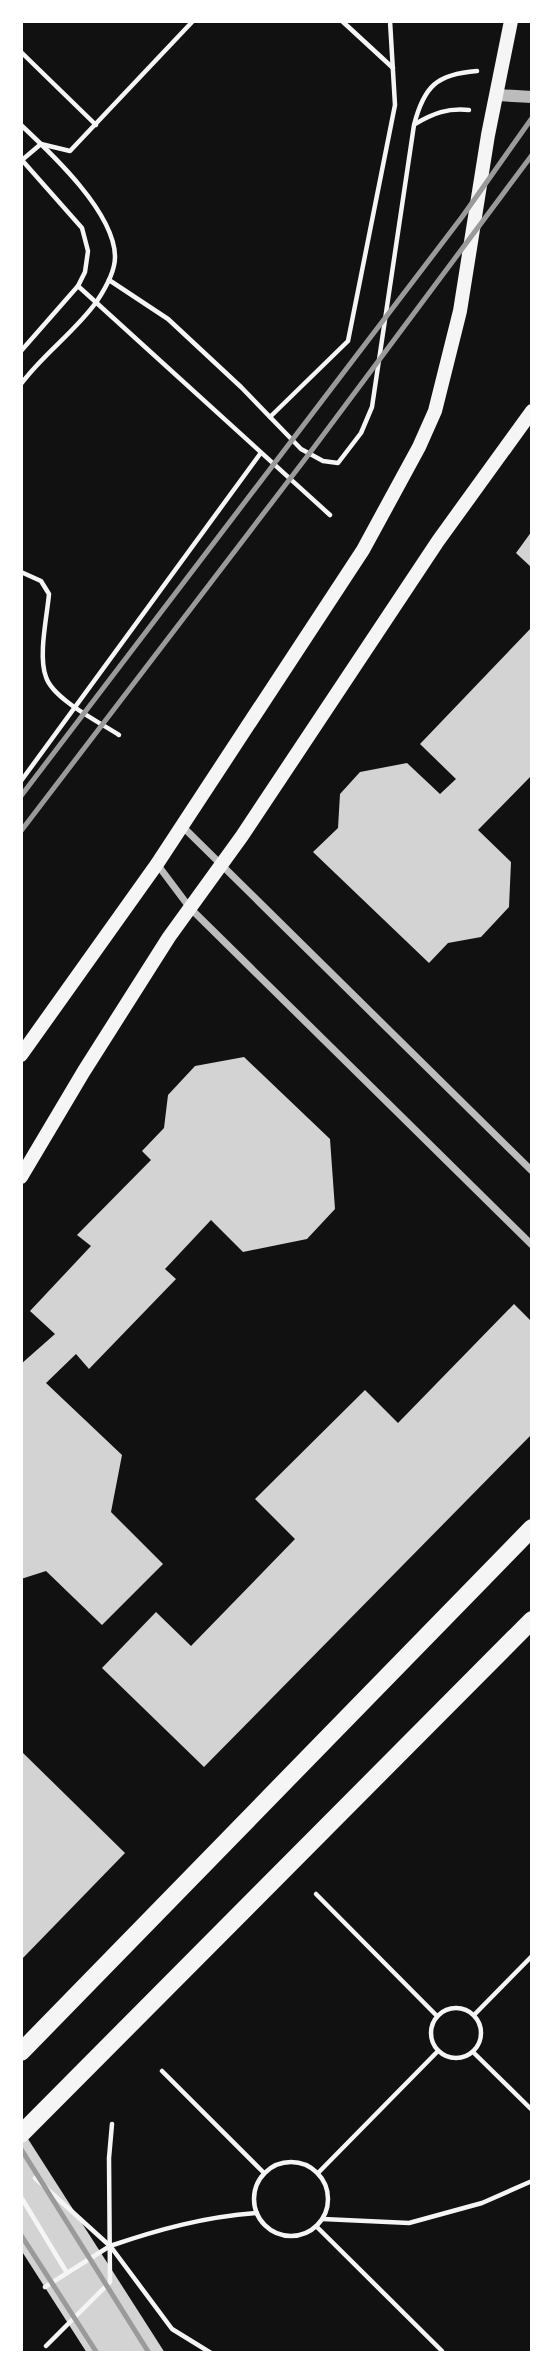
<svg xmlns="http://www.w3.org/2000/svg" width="553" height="2374" font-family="'PT Sans Narrow',sans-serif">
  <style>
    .building { fill: #d3d3d3 }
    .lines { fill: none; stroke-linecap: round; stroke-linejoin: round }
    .path { stroke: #f5f5f5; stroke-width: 4.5 }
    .minor { stroke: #bcbcbc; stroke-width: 7 }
    .tertiary { stroke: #bcbcbc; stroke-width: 12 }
    .secondary { stroke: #f5f5f5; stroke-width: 14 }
    .primary { stroke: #f5f5f5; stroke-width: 18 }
    .rail { stroke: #9a9a9a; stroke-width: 5 }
  </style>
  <rect width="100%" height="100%" fill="#111"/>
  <!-- building -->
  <g class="building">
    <polygon points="532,531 532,568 516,553"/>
    <polygon points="532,627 532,775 478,830 511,862 509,907 481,937 448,943 429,963 313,852 338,828 340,794 360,772 407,763 440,794 456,779 420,744"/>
    <polygon points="244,1057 330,1139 335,1209 307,1239 243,1252 211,1220 165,1269 176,1279 89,1369 76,1354 46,1383 122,1455 111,1512 163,1564 102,1625 46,1571 21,1579 21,1364 55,1334 30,1311 91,1246 77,1235 151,1160 142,1151 164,1128 168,1095 195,1066"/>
    <polygon points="514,1304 532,1322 532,1434 204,1767 102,1668 156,1612 191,1646 295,1539 255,1499 365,1390 398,1423"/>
    <polygon points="21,1751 125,1853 21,1960"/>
    <polygon points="21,2128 165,2353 87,2353 21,2250"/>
  </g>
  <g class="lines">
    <!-- path -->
    <g class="path">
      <polyline points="342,21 393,68"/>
      <polyline points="21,52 96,125"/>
      <path d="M415,124c19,-11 32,-16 54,-14"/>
      <path d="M21,125c31,29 94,88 94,132 0,14 -10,32 -18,44 -21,30 -54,53 -76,83"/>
      <polyline points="21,159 82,228 88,251 85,272 78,286 21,351"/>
      <polyline points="22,160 41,144 70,151 193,21"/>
      <path d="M109,280l59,39 73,68 60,62 22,12 15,2 23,-30 11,-26 42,-282c10,-39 23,-51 63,-54"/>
      <polyline points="78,286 330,515"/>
      <polyline points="270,417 348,341 395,105 390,21"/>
      <path d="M21,572l20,9 8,13c-2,23 -11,62 -3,83 7,22 53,45 73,58"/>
      <polyline points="21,781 260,454"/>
      <polyline points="316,1894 437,2016"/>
      <circle cx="456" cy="2033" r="25"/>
      <polyline points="474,2015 532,1956"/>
      <polyline points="473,2052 532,2110"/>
      <polyline points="162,2071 264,2173"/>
      <circle cx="291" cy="2199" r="37"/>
      <polyline points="318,2173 438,2051"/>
      <path d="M35,2178l75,68c50,-17 94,-29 147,-33"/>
      <polyline points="21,2197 67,2273"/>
      <polyline points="323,2219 409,2223 482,2203 532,2181"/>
      <polyline points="317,2227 442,2351"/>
      <polyline points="111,2247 172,2329 211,2353"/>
      <polyline points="45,2287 110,2246"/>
      <polyline points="46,2346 110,2282 109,2158 112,2124"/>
    </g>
    <!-- minor -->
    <g class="minor">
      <polyline points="182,826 532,1171"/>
      <polyline points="157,864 190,908 532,1245"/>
    </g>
    <!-- tertiary -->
    <polyline class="tertiary" points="497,95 532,97"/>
    <!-- secondary -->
    <g class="secondary">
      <polyline points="21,1055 157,864 363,550 419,447 435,411 460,311 488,135 511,21"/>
      <polyline points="21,1177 84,1071 169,937 242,836 438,541 532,411"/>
    </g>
    <!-- primary -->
    <g class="primary">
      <polyline points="21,2052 532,1528"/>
      <polyline points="21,2134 532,1620"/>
    </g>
    <!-- rail -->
    <g class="rail">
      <polyline points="21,796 462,217 532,118"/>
      <polyline points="21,831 312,450 532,155"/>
      <polyline points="21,2149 149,2353"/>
      <polyline points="21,2235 97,2353"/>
    </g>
  </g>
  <!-- border -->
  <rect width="553" height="2374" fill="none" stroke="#ffffff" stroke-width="46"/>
</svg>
